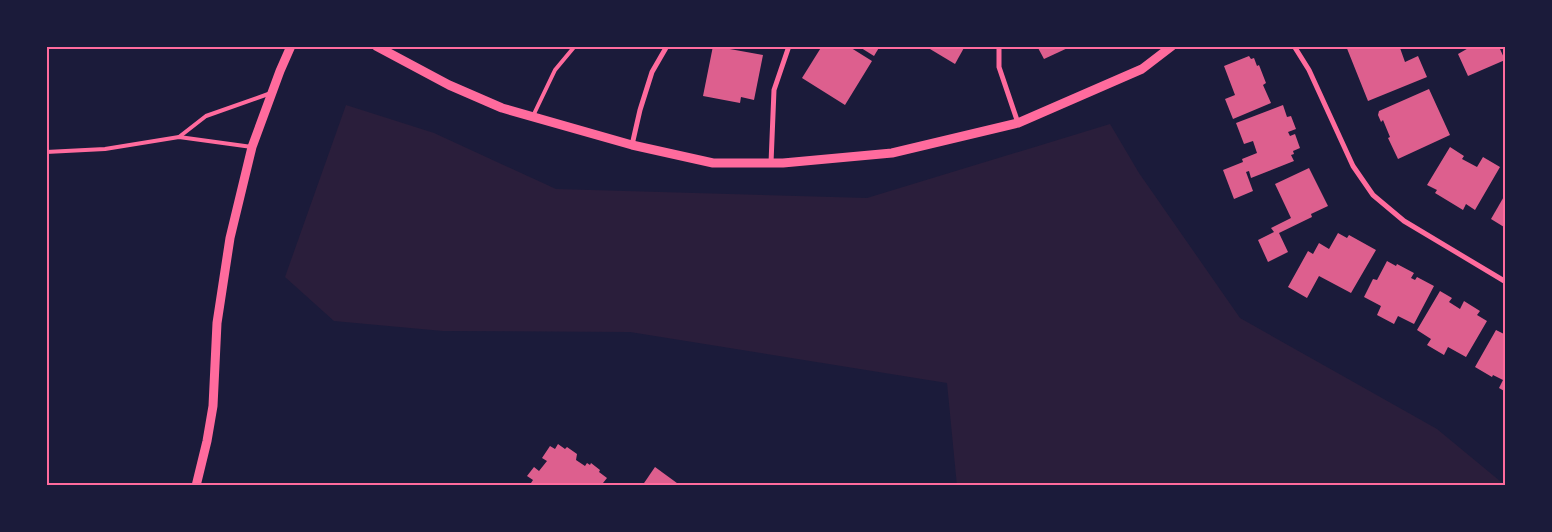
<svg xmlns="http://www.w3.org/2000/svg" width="1552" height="532" font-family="Lora,serif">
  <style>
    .green { fill: #2a1e3b }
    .building { fill: #dd5f8e }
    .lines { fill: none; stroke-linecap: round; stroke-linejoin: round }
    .service { stroke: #ff6b9d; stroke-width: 4 }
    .minor { stroke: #ff6b9d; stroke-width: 5 }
    .tertiary { stroke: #ff6b9d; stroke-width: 9 }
    .neatline { fill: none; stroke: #ff6b9d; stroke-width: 2 }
  </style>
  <rect width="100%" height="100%" fill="#1b1b3a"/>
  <!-- green -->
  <polygon class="green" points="346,105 434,133 556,189 867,198 1110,124 1139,173 1240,318 1437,429 1506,486 957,486 947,383 630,332 443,331 334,321 285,277"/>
  <!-- building -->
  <g class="building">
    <polygon points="713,46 763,55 754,100 741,97 740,103 703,96"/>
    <polygon points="822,46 835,46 838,48 839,46 848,46 872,61 845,105 802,78"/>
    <polygon points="858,46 880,46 874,56"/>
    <polygon points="925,46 965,46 955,64"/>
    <polygon points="1037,46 1072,46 1044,59"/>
    <polygon points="1346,46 1403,46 1400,48 1405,62 1418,56 1427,77 1368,101"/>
    <polygon points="1472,46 1506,46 1500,49 1505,60 1468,76 1458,54"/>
    <polygon points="1249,56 1251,59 1254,58 1257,66 1259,65 1266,83 1263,85 1271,103 1233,119 1225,99 1235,95 1224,66"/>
    <polygon points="1429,89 1450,135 1398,159 1388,138 1390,137 1383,120 1381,122 1378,115 1379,111"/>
    <polygon points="1283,105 1287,117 1291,116 1296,129 1288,132 1290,136 1295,134 1300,148 1293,151 1294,154 1291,155 1294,161 1251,178 1249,171 1246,172 1253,191 1234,199 1223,170 1243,162 1242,159 1257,153 1253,141 1244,144 1236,123"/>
    <polygon points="1450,147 1464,156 1462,159 1477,167 1483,157 1500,167 1475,210 1466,204 1463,210 1435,193 1437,190 1427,185"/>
    <polygon points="1309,168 1328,206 1311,214 1312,217 1279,233 1288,252 1268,262 1258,240 1274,232 1271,228 1291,218 1275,184"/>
    <polygon points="1506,193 1506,223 1504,227 1491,219"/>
    <polygon points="1338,233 1347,238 1349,235 1376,250 1351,293 1319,276 1307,298 1288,287 1308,251 1313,254 1319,243 1329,249"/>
    <polygon points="1387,261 1396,266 1397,264 1414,273 1411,278 1415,280 1417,277 1434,286 1414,324 1398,316 1394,324 1377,315 1381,306 1364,297 1373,279 1377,280"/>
    <polygon points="1440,291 1452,298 1449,302 1460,309 1464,301 1480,311 1477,315 1487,321 1466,357 1448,347 1444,355 1427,345 1431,339 1417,330"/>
    <polygon points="1496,330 1506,335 1506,392 1499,388 1503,380 1493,375 1492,377 1475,367"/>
    <polygon points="558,444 565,449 567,447 577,454 576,460 585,466 587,463 590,465 591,463 600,470 599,472 607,478 603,483 607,486 529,486 533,480 527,476 534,467 539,471 547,461 542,458 550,446 555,449"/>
    <polygon points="655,467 681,486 642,486"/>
  </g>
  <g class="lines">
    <!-- service -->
    <g class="service">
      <polyline points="533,116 555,70 575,46"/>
      <polyline points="179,137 206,116 271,93"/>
      <polyline points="46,152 105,149 179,137 252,147"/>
    </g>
    <!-- minor -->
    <g class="minor">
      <polyline points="999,46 999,67 1018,123"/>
      <polyline points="1294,46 1309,70 1353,166 1373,195 1404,221 1506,282"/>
      <polyline points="632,145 640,110 652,72 667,46"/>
      <polyline points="771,163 774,90 789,46"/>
    </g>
    <!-- tertiary -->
    <g class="tertiary">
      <polyline points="376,46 449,85 502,108 632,145 713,163 783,163 892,153 1018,123 1142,69 1172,46"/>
      <polyline points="196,486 207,441 213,406 217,323 230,238 252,147 280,71 291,46"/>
    </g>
  </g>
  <!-- border -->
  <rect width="1552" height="532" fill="none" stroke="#1b1b3a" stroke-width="95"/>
  <rect x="48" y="48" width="1456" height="436" class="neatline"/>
</svg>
